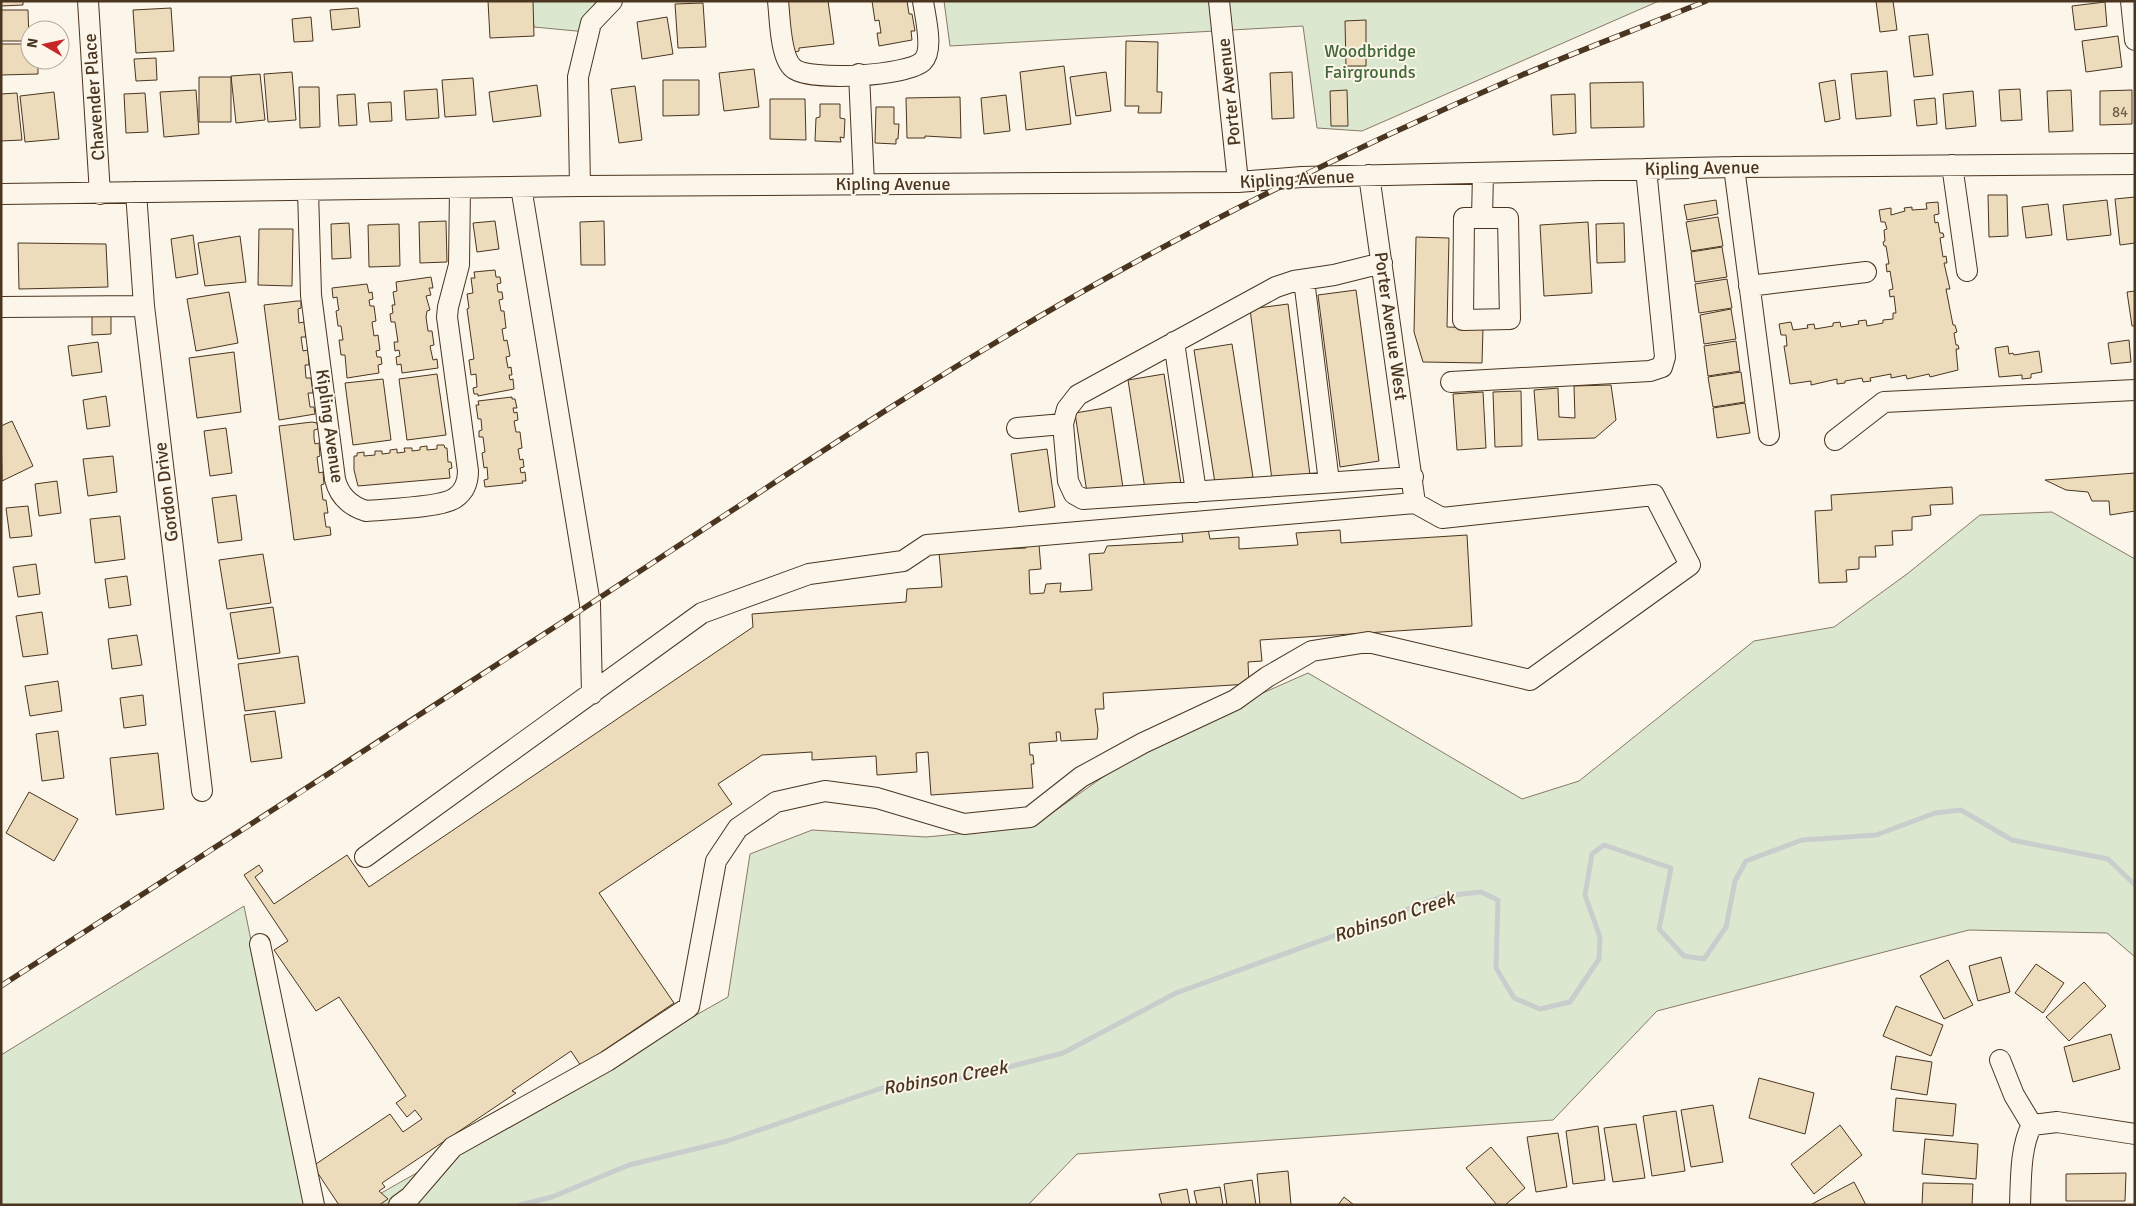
<svg xmlns="http://www.w3.org/2000/svg" width="2136" height="1206" font-family="Signika,sans-serif">
  <style>
    .green { fill: #dce7d0; stroke: #887966 }
    .lines { fill: none; stroke-linecap: round; stroke-linejoin: round }
    .stream { stroke: #c9cecd; stroke-width: 5 }
    .building { fill: #ecdcbc; stroke: #4a3520 }
    .minor-casing { stroke: #4a3520; stroke-width: 22 }
    .minor { stroke: #fbf6e9; stroke-width: 20 }
    .rail-casing { stroke: #4a3520; stroke-width: 5.5 }
    .rail { stroke: #fbf6e9; stroke-width: 4; stroke-dasharray: 11; stroke-linecap: butt }
    .labels { text-anchor: middle; dominant-baseline: central; stroke-width: 4; stroke-linejoin: round; paint-order: stroke }
    .number-label { font-size: 15px; fill: #725f47 }
    .park-label { font-size: 18px; fill: #436837; stroke: #fbf6e9 }
    .street-label { font-size: 18px; fill: #4a3520; stroke: #fbf6e9 }
    .water-label { font-size: 19px; font-style: italic; fill: #4a3520; stroke: #fbf6e9 }
  </style>
  <rect width="100%" height="100%" fill="#fbf6e9"/>
  <path class="green" d="M531 1H612L587 32 534 27Z
    M944 1H1659L1362 131 1317 128 1303 26 950 46Z
    M2052 512 2135 559V957L2107 933 1969 930 1657 1011 1553 1120 1077 1154 1028 1205H360L728 997 750 854 812 830 926 837 1032 827 1154 741 1308 673 1522 799 1579 781 1754 641 1834 627 1907 574 1980 515Z
    M244 906 305 1205H1V1055Z"/>
  <g class="lines">
    <path class="stream" d="M520 1205 552 1197 629 1165 727 1141 882 1088 970 1077 1063 1053 1176 993 1444 896 1481 892 1498 900 1496 968 1514 998 1540 1009 1570 1002 1599 959 1600 937 1585 895 1592 854 1604 845 1671 868 1659 929 1684 956 1704 959 1726 927 1735 881 1746 861 1802 840 1876 835 1935 813 1961 810 2012 840 2108 859 2135 885"/>
  </g>
  <path class="building" d="M1 1H23V5L1 6Z
    M488 1H533L534 36 490 38Z
    M784 1H828L834 44 799 48V51L791 53Z
    M872 1H907L909 14H912L915 31H911L912 40 879 46 877 33H881L879 20 875 21Z
    M1876 1H1893L1897 30 1880 32Z
    M2105 2 2107 26 2075 30 2072 6Z
    M703 3 706 47 678 48 675 4Z
    M171 8 174 51 136 53 133 10Z
    M358 8 360 27 332 30 330 10Z
    M1 10H28L29 41H1Z
    M311 17 313 41 294 42 292 19Z
    M667 17 673 54 642 59 637 22Z
    M1366 20V66H1346L1345 21Z
    M1928 34 1933 75 1914 77 1909 36Z
    M2118 36 2122 67 2086 72 2082 41Z
    M1126 41 1158 42 1157 92H1162L1161 113H1138L1139 106H1125Z
    M1 44H30V60H38V74L1 75Z
    M156 58 157 80 136 81 134 59Z
    M1064 66 1071 124 1026 130 1020 72Z
    M754 69 759 107 724 111 719 73Z
    M1887 71 1891 116 1856 119 1851 74Z
    M292 72 296 120 268 122 264 74Z
    M1106 72 1111 111 1076 116 1070 77Z
    M1292 72 1294 118 1272 119 1270 73Z
    M260 74 265 120 236 123 231 76Z
    M199 77H231V122H199Z
    M473 78 476 115 445 117 442 80Z
    M663 80H699V115L663 116Z
    M1835 80 1840 119 1825 122 1819 83Z
    M1643 82 1644 127 1591 128 1590 83Z
    M537 85 541 116 493 122 489 92Z
    M635 86 642 140 619 143 611 89Z
    M299 87H319L320 127 300 128Z
    M437 89 439 118 406 120 404 91Z
    M2020 89 2022 120 2001 121 1999 90Z
    M196 90 199 134 164 137 160 92Z
    M1347 90 1348 126H1331L1330 91Z
    M2071 90 2073 131 2049 132 2047 91Z
    M2132 90V124L2100 125V91Z
    M1973 91 1976 126 1946 129 1943 94Z
    M54 92 59 139 25 142 20 96Z
    M17 93 22 140 1 141V94Z
    M145 93 148 132 126 133 124 94Z
    M355 94 357 125 339 126 337 95Z
    M1575 94 1576 133 1553 135 1551 95Z
    M1006 95 1010 131 984 134 981 98Z
    M960 97 961 138 925 136V138H907L906 98Z
    M1935 98 1937 124 1917 126 1914 100Z
    M770 99H805L806 140 770 139Z
    M391 102 392 121 370 122 368 103Z
    M820 104H840V118L845 119 844 138 840 137 841 142 815 141 816 118 820 117Z
    M876 107H894V124H899L898 139H896V144L875 143Z
    M1988 195H2007L2008 236 1989 237Z
    M2135 197V243L2120 245 2115 199Z
    M1716 200 1718 214 1687 220 1684 205Z
    M2107 200 2111 235 2067 240 2063 205Z
    M1938 202 1939 214 1934 215 1935 223 1938 222 1940 233H1943L1944 237 1940 238 1943 257 1946 256 1947 263H1944L1950 289H1946L1953 325H1955L1957 332 1954 333 1956 345H1958L1959 349H1956L1958 370 1930 377 1929 374 1907 379 1906 375 1891 378V374L1870 378 1871 381 1863 382 1862 378 1845 381V383L1837 384V379L1811 385V381L1790 384 1784 346H1787L1786 335H1781L1779 324 1791 322 1793 330 1808 328 1807 325 1814 324 1815 329 1833 326V323L1840 322 1841 327 1859 324 1858 321 1866 320 1867 326 1883 323V320L1893 319V313H1896L1894 296 1890 297 1889 290 1893 289 1890 271 1887 272 1886 264H1889L1886 246H1884L1883 242 1885 241 1884 230 1887 229 1885 222H1881L1879 210 1891 208V215L1905 211 1904 208 1912 207V210L1927 209 1926 203Z
    M2048 204 2052 235 2026 238 2022 207Z
    M1718 217 1723 246 1691 251 1686 222Z
    M446 221 447 262 420 263 419 222Z
    M495 221 499 249 477 252 473 223Z
    M604 221 605 265H581L580 222Z
    M1588 222 1592 293 1544 296 1540 225Z
    M349 223 351 258 332 259 331 224Z
    M1624 223 1625 262 1597 263 1596 224Z
    M399 224 400 266 369 267 368 225Z
    M259 229H293L292 286 258 285Z
    M193 235 198 274 176 278 171 239Z
    M240 236 246 282 205 286 198 243Z
    M1416 237 1449 238 1447 327 1483 328 1482 363 1423 362 1414 332Z
    M18 243 106 244 108 287 19 289Z
    M1722 247 1727 277 1695 282 1691 252Z
    M495 270 496 277H500L501 283 497 284 498 292H502L503 299 499 300 501 311H504L506 328 502 329 504 341 507 340 510 356 506 357 508 368 511 367 512 375H509L510 380 513 379 514 389 478 396V394H474L473 388 477 387 476 374 471 375 469 360 474 359 467 309 469 308 467 294 473 293 471 278H475L474 272Z
    M431 277 433 288H429L431 295 426 296 430 310 427 311 426 317 428 331H432L434 345 430 346 433 360 437 359 438 368 402 373 401 364 397 365 396 357 400 356 399 350 395 351 394 342H398L395 322H391L390 314 393 313 392 305H395L393 292 397 291 396 282Z
    M1727 279 1732 308 1699 313 1695 284Z
    M367 284 369 293 372 292 373 299 369 300 370 306H374L376 321 372 322 374 336 378 335 380 350 376 351 377 357H381L382 364 378 365 379 373 347 378 345 355H341L339 340H343L341 326H338L336 311 339 310 338 305 337 297 333 298 332 288Z
    M1356 290 1379 461 1340 467 1318 295Z
    M2135 291V326H2132L2127 292Z
    M229 292 238 343 196 351 187 299Z
    M297 301H301V308L298 309 299 323 304 322 306 337H301L303 351 308 350 309 365H305L306 378H311L313 393H308L310 407H314L315 414 279 420 264 305Z
    M1288 304 1310 475 1272 480 1250 309Z
    M1731 309 1736 339 1704 344 1700 315Z
    M92 313H111V334L92 335Z
    M2129 340 2131 362 2111 364 2108 343Z
    M1736 341 1740 371 1708 376 1704 346Z
    M98 342 102 372 72 376 68 346Z
    M1232 344 1253 477 1215 483 1194 350Z
    M2008 346 2009 354 2013 353 2014 355 2039 351 2042 372 2031 374V378L2022 379V375L1999 377 1995 348Z
    M234 352 241 412 197 418 189 358Z
    M1741 372 1745 402 1713 407 1708 377Z
    M437 374 446 435 407 440 399 379Z
    M1164 374 1181 484 1145 489 1128 380Z
    M383 379 391 440 353 445 345 383Z
    M1611 385 1616 420 1595 438 1538 440 1534 390 1558 388 1559 417 1575 418 1574 386Z
    M1521 391 1522 446 1495 447 1493 392Z
    M1483 392 1486 448 1457 450 1453 394Z
    M106 396 110 426 87 429 83 400Z
    M512 397V399H515L517 408H513L514 413 517 412 518 420 514 421 516 432H520L522 448 518 449 520 460 523 459 524 467 520 468 521 473 525 472 526 481H522L523 483 485 487 484 480 488 479 487 467 484 468 482 453 485 452 483 437H479V431L482 430 481 419H478L476 405H479L478 401Z
    M1745 403 1750 433 1717 438 1713 408Z
    M1111 407 1123 488 1087 493 1075 413Z
    M12 421 33 466 2 481 1 426Z
    M312 422 317 423 318 429 314 430V438L315 444 319 443 320 456 317 457 319 473 323 472 324 484 321 485 323 500H326L328 513H324L326 527H330L331 535 294 540 279 426Z
    M226 428 232 473 210 476 204 431Z
    M437 445H444L445 448H447L448 462H451L452 468 449 469 450 478 358 486 354 470V456H357V453L364 452V456L375 455V451H382V454L390 453V450L397 449V453L405 452 404 448H412V451L420 450V447L427 446V450L437 449Z
    M1047 449 1055 507 1019 512 1011 454Z
    M113 456 117 492 88 496 83 459Z
    M2135 473V511L2110 515 2109 501H2092L2088 492 2066 490 2045 480Z
    M57 481 61 513 39 516 35 484Z
    M1952 487 1953 504 1930 505 1931 515 1912 517V530L1892 531 1893 545 1875 546 1876 557H1859V569L1846 570 1847 582 1819 583 1815 511 1832 510 1831 495Z
    M236 495 242 540 218 543 212 498Z
    M28 506 32 536 10 538 6 508Z
    M120 516 125 559 95 563 90 519Z
    M1207 524 1210 539 1239 537V549L1298 545 1296 533 1340 530 1341 543 1467 535 1472 626 1260 640 1262 661 1248 662 1249 684 1103 693 1104 709H1095L1098 729 1097 739 1061 741 1060 732H1056L1057 741 1029 743 1030 755H1033L1034 764H1031L1033 788 931 795 928 752 916 753 917 772 877 775 876 756 812 760V752L762 755 718 784 732 804 599 893 674 1003 581 1066 571 1051 512 1091 516 1093 382 1183 385 1187 379 1191 388 1199 379 1205H339L313 1166 390 1114 403 1132 422 1119 415 1110 407 1117 396 1103 406 1096 339 997 316 1011 274 950 288 941 244 875 259 865 263 871 255 877 274 904 347 855 369 887 753 627 752 614 906 602 907 589 942 587 939 552 1026 548V546L1039 545 1041 569 1029 570 1030 594 1044 593 1046 584 1061 583 1060 592 1092 590 1089 554 1104 553 1107 546 1183 542 1181 526Z
    M263 554 271 603 227 609 219 560Z
    M36 564 40 594 18 597 13 567Z
    M127 576 131 605 109 608 105 579Z
    M273 607 280 653 238 659 230 613Z
    M42 612 48 654 23 657 16 616Z
    M137 635 142 665 112 669 108 639Z
    M298 656 305 703 245 711 238 664Z
    M58 681 62 711 30 716 25 686Z
    M143 695 146 725 124 728 120 698Z
    M275 711 282 758 251 762 244 715Z
    M58 731 64 778 42 781 36 734Z
    M158 753 164 809 116 815 110 758Z
    M29 792 78 819 54 861 6 833Z
    M2001 957 2010 992 1978 1001 1969 966Z
    M1948 960 1973 1005 1944 1019 1920 976Z
    M2036 964 2064 983 2043 1013 2015 993Z
    M2084 982 2106 1006 2069 1041 2046 1017Z
    M1896 1006 1943 1025 1931 1056 1883 1036Z
    M2111 1034 2120 1069 2073 1082 2064 1047Z
    M1896 1056 1932 1062 1927 1095 1891 1089Z
    M1759 1078 1814 1093 1805 1134 1749 1118Z
    M1896 1098 1956 1104 1953 1136 1893 1131Z
    M1713 1105 1723 1162 1691 1167 1681 1110Z
    M1676 1111 1685 1171 1652 1176 1643 1116Z
    M1636 1124 1645 1178 1613 1182 1604 1128Z
    M1840 1125 1862 1155 1814 1194 1791 1164Z
    M1598 1126 1605 1180 1573 1184 1566 1131Z
    M1558 1133 1567 1187 1536 1192 1527 1137Z
    M1925 1139 1978 1144 1976 1179 1922 1174Z
    M1491 1147 1525 1188 1505 1205H1497L1466 1168Z
    M1288 1171 1291 1205H1260L1257 1174Z
    M2126 1173 2125 1201H2066V1174Z
    M1252 1180 1256 1205H1227L1224 1184Z
    M1854 1182 1866 1205H1813L1812 1204Z
    M1923 1183 1973 1184 1972 1205H1922Z
    M1220 1187 1223 1205H1197L1194 1191Z
    M1187 1189 1190 1205H1162L1159 1194Z
    M1344 1197 1354 1205H1338Z"/>
  <g class="lines">
    <defs>
      <path id="minor" d="M88 1 100 194
        M778 1C780 18 780 57 793 68 808 82 909 76 923 61 934 50 925 16 923 1
        M1219 1 1238 182
        M2131 1 2135 40
        M859 74 864 184
        M1952 165 1967 271
        M1734 167 1769 435
        M580 186 578 77 591 23 612 1
        M521 187 590 604 592 694
        M308 190 311 295 335 479C339 496 350 506 366 511 386 509 441 508 455 498 464 492 468 482 468 471L447 317 448 307 459 265 460 188
        M136 192 144 306 202 791
        M1 194 580 186 1238 182 1302 177 1734 167 2135 164
        M1482 218H1464L1463 320 1510 319 1508 218H1482L1483 173
        M1382 263 1334 275 1294 281 1276 287 1078 395 1067 409 1063 424 1068 481 1074 494 1083 499 1413 477
        M1304 280 1329 482
        M1749 286 1866 272
        M1 307 144 306
        M1174 342 1196 492
        M1451 382 1650 371 1662 367 1665 357 1646 169
        M1017 428 1063 424
        M1835 440 1884 402 2135 390
        M365 857 702 613 809 574 903 561 927 545 1415 503 1369 175
        M260 944 314 1205
        M2000 1060 2014 1095 2032 1125
        M2032 1125 2057 1122 2135 1134
        M399 1205 410 1197 453 1147 607 1061 689 1007 716 861 738 828 776 802 825 791 877 798 964 824 1030 817 1081 777 1143 743 1235 700 1267 677 1312 651 1368 642 1530 680 1690 565 1654 495 1442 518 1415 503
        M2020 1205C2021 1180 2020 1147 2032 1125"/>
    </defs>
    <use href="#minor" class="minor-casing"/>
    <use href="#minor" class="minor"/>
    <defs>
      <path id="rail" d="M1 986C195 860 390 735 584 608 758 494 930 376 1112 275 1245 201 1383 135 1522 75 1583 49 1645 26 1706 1"/>
    </defs>
    <use href="#rail" class="rail-casing"/>
    <use href="#rail" class="rail"/>
  </g>
  <g class="labels">
    <g class="number-label">
      <text x="2120" y="112">84</text>
    </g>
    <g class="park-label">
      <text x="1370" y="51">Woodbridge<tspan x="1370" dy="21">Fairgrounds</tspan></text>
    </g>
    <g class="street-label">
      <text transform="translate(1229 92) rotate(-96)">Porter Avenue</text>
      <text transform="translate(94 97) rotate(-94)">Chavender Place</text>
      <text transform="translate(1702 168) rotate(-1)">Kipling Avenue</text>
      <text transform="translate(1297 179) rotate(-3)">Kipling Avenue</text>
      <text x="893" y="184">Kipling Avenue</text>
      <text transform="translate(1391 326) rotate(82)">Porter Avenue West</text>
      <text transform="translate(330 426) rotate(82)">Kipling Avenue</text>
      <text transform="translate(166 492) rotate(-97)">Gordon Drive</text>
    </g>
    <g class="water-label">
      <text transform="translate(1394 917) rotate(-18)">Robinson Creek</text>
      <text transform="translate(945 1078) rotate(-10)">Robinson Creek</text>
    </g>
  </g>
  <rect width="2136" height="1206" fill="none" stroke="#4a3520" stroke-width="5"/>
  <g transform="translate(45 45) rotate(279)"><circle r="24" fill="#fbf6e9" stroke="#b4a999"/>
  <path d="M0-4L9 19L0 12L-9 19Z" fill="#c62828"/>
  <text y="-8" font-size="14" font-weight="bold" text-anchor="middle" fill="#4a3520">N</text>
  </g>
</svg>
